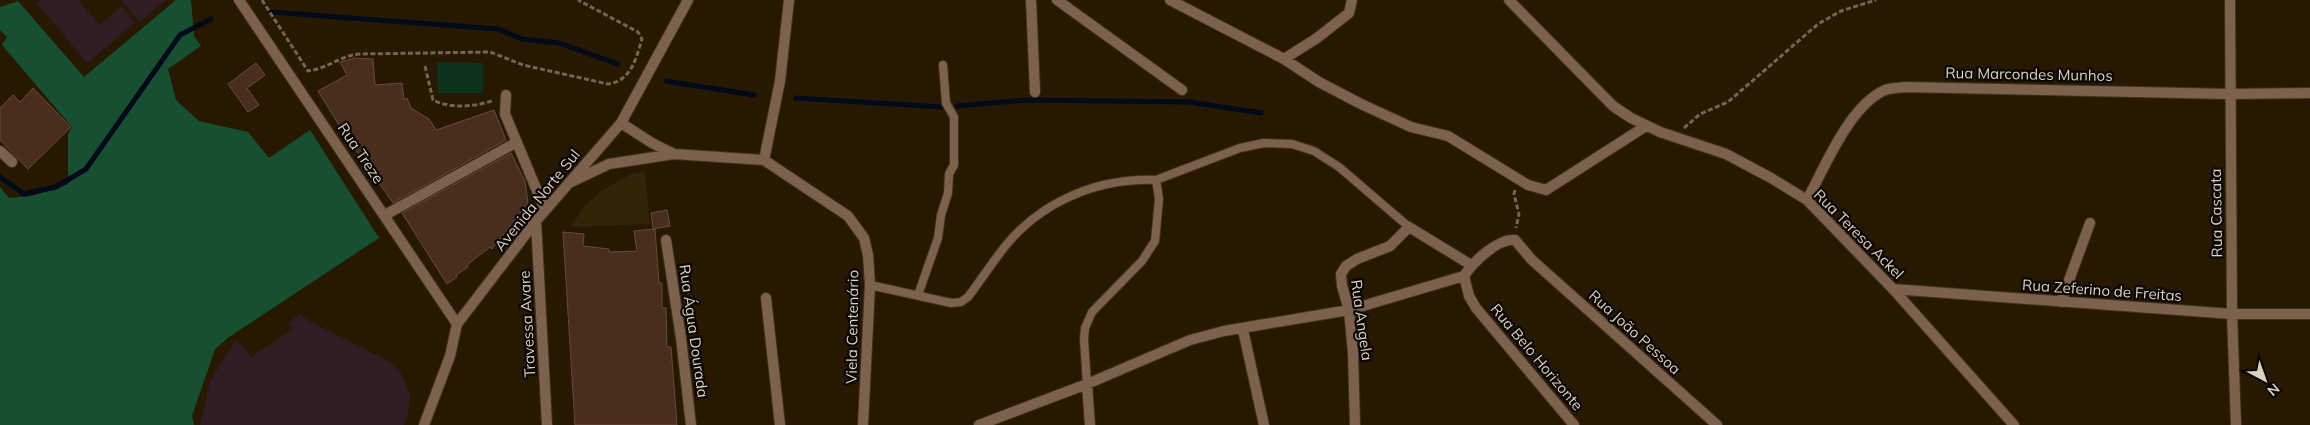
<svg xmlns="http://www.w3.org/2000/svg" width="2310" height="425" font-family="Mulish,sans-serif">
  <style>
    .built { fill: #312409 }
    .education { fill: #2f1d23 }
    .green { fill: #0c331d }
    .forest { fill: #165030 }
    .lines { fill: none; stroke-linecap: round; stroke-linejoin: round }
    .stream { stroke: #000a18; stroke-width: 5 }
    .building { fill: #492d1f; stroke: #684a3b }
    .service-casing { stroke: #40331b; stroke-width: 10 }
    .minor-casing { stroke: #40331b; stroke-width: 12 }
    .path { stroke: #726650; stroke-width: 3; stroke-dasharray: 5 2.5; stroke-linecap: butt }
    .service { stroke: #7c624e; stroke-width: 8 }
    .minor { stroke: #7c624e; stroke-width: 10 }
    .labels { text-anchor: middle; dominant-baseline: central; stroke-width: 4.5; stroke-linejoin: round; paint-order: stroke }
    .street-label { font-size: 15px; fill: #dad1c1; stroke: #0b0600 }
  </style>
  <rect width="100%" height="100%" fill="#271900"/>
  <path class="built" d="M645 171 650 224 570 227 585 206 601 191 631 174Z"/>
  <path class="education" d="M41 0H82L80 2 99 25 121 7 135 23 87 63 37 3Z
    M121 0H166L140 22Z
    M300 314 306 319 391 362 400 371 410 396 408 416 404 425H200L210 381 236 339 251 357 293 329 289 323Z"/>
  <path class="green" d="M437 62 483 63V93H438Z"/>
  <path class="forest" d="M176 0H191L194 36 201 46 168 69 176 100 199 121 248 132 269 158 310 130 379 238 229 337 215 349 192 416 194 425H0V187L9 198 32 196 68 184V134L72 127 2 45 7 37 0 30V7L18 1 84 77Z"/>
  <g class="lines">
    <path class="stream" d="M271 12 498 29 522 39 559 43 618 64
      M666 81 754 95
      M796 98 943 107
      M957 106 1027 100 1190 102 1261 113
      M0 177 24 194 56 187 86 169 180 35 211 19"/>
  </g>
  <path class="building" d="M355 58 373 59 375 85 402 83 404 100 407 98 411 108 429 119 436 130 494 110 506 140 393 203 342 130 318 91 347 75 340 62Z
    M256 63 265 75 247 88 259 105 248 112 228 84Z
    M33 88 71 127 28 169 0 140V108L13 95 20 102Z
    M511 153 525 181 528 203 492 249 490 247 467 265 468 267 456 275 457 277 447 284 402 213Z
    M667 210 670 226 653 229 651 213Z
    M655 229 659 283H662V308H666L667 347H671L677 425H575L563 232 584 234 583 246 609 249V252L637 251 634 231Z"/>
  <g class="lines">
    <defs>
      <path id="service" d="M870 285 951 303 961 302 968 297C981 280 993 261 1007 244 1044 200 1099 178 1156 180
        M918 295 938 238 941 215 948 193 949 174 954 165V117L946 103 943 65
        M1087 384 1084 339 1085 328 1092 312 1142 261 1155 241 1159 199 1156 180 1240 148 1264 143 1292 144 1314 151 1339 167 1409 227"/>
      <path id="minor" d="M239 0 457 324
        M1031 0 1035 92
        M1057 0 1182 90
        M1170 0 1284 59 1319 82 1361 104 1411 127 1448 136 1528 185 1546 190 1646 126
        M1509 0 1613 106 1631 118 1660 132 1726 154 1771 178 1807 200 1893 289 2014 425
        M2230 0 2232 314 2236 425
        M1284 59 1317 38 1349 13 1352 0
        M506 95 505 114 545 210
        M621 123 652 143 674 154
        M0 151 12 162
        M764 160 780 81 789 0
        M569 183 609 164 674 154 764 160 848 216 864 238 868 255 870 285 863 425
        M1807 200C1825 167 1849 106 1885 90 1891 88 1899 88 1905 87L2229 94 2310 93
        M385 215 517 142
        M536 221 547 425
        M666 240 681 338 691 425
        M1893 289 2232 314H2310
        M766 298 780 425
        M2061 302 2090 223
        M1243 330 1264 425
        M1087 384 1090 425
        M424 425 450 356 457 324 536 221 621 123 688 0
        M979 425 1087 384 1190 340 1224 331 1349 310 1464 276
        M1355 425 1353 353 1349 310 1342 286 1341 274 1346 266 1357 259 1390 246 1409 227 1471 265
        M1574 425 1476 308 1469 296 1464 276C1473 262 1498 238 1515 240L1532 260 1717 425"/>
    </defs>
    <use href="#service" class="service-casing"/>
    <use href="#minor" class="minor-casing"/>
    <path class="path" d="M262 0 308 71C326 69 340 56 359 54L490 52 523 65 608 84C631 81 636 59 642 39L638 32 578 0
      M425 66 433 100C450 109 476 107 494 100
      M1684 128 1700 114 1728 102 1818 24 1841 11 1876 0
      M1515 190 1514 194 1519 214 1516 228"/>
    <use href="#service" class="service"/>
    <use href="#minor" class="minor"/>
  </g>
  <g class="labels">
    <g class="street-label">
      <text transform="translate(2029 74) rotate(1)">Rua Marcondes Munhos</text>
      <text transform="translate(361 153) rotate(56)">Rua Treze</text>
      <text transform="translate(537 200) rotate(-51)">Avenida Norte Sul</text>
      <text transform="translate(2216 213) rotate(-91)">Rua Cascata</text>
      <text transform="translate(1859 234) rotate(45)">Rua Teresa Ackel</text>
      <text transform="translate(2102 290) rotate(4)">Rua Zeferino de Freitas</text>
      <text transform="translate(1362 320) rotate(82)">Rua Angela</text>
      <text transform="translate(527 324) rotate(-93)">Travessa Avare</text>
      <text transform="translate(852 327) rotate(-89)">Viela Centenário</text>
      <text transform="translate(694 331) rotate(82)">Rua Água Dourada</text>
      <text transform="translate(1635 332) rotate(42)">Rua João Pessoa</text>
      <text transform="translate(1537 357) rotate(50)">Rua Belo Horizonte</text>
    </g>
  </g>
  <g transform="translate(2265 380) rotate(139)" stroke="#0b0600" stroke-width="4" paint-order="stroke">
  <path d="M0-4L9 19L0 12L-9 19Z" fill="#dad1c1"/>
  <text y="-8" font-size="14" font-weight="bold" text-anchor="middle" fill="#dad1c1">N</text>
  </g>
</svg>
